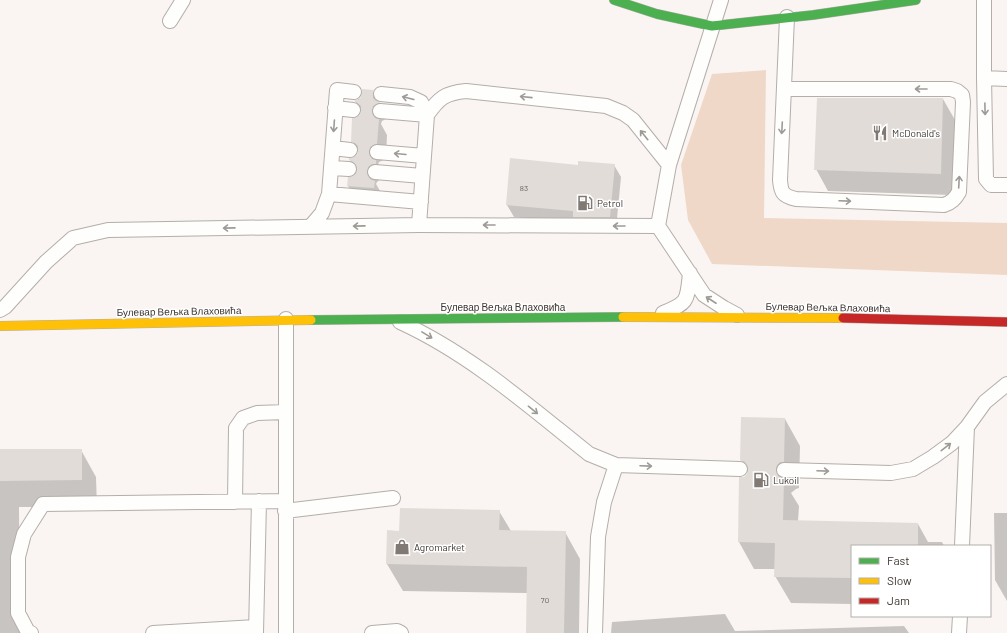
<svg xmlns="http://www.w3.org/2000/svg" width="1007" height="633" font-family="Barlow,sans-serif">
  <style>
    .green { fill: #f0d8c8 }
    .shadow { fill: #0003 }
    .building { fill: #e2dcd8 }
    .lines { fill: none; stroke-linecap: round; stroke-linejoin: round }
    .lane-casing { stroke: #b4aeaa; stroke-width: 16 }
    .fast-casing { stroke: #b4aeaa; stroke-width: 10 }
    .slow-casing { stroke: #b4aeaa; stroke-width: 10 }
    .jam-casing { stroke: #b4aeaa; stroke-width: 10 }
    .lane { stroke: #fefefd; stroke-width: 14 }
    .fast { stroke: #4caf50; stroke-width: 9 }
    .slow { stroke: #ffc107; stroke-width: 9 }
    .jam { stroke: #c62828; stroke-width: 9 }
    .oneway { stroke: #9e9a96 }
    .labels { text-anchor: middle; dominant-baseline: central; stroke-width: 3; stroke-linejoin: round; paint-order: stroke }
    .number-label { font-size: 8px; fill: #67605a }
    .poi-label { font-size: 10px; fill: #3e3630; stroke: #fff; text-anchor: start }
    .street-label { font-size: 10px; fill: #3e3630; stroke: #fff }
  </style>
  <rect width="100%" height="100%" fill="#faf5f2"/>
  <path class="green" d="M766 70 764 218 1007 223V275L712 264 688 220 681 165 712 74Z"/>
  <path class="shadow" d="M373 91 388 118 382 121 381 124 387 135 386 159 379 162 378 165 384 176 377 182 376 184 383 196 357 201 348 186 349 178 354 177 357 172 350 160 357 156 359 153 352 141 362 112 355 101Z
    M943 99 955 120 952 195 828 191 816 169Z
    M511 159 579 166 614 165 621 177 616 229 577 223 514 217 507 205Z
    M785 419 800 446 799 488 796 489 791 493 799 506 798 521 918 524 928 542H942L944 546H852V604L791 603 775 576V569H754L739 542 740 478H744L748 473 741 460Z
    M0 450H81L96 477 97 507H19L20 633H0Z
    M499 511 511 531 565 532 580 559 579 633H527V593L403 591 387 564 388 532H400Z
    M994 513H1007V601L995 580Z
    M725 614 735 631 904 626 909 633H611L612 622Z"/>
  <path class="building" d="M362 89 374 90 373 94V98L376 101 381 102 373 106 372 111 375 118 379 119 377 144 370 147 369 152 372 159 376 160V164H372L368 167 367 172 370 179 375 181 374 188 347 186 348 177 353 176 357 170 356 165 353 162 349 160V158L357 155 358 151V146L355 143 351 142 352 118 360 115 361 111V106L354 100H358L361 97Z
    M817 98H943L941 174 814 170Z
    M510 158 578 165V161L615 164 610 217H573V211L506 205Z
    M741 417 785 418 784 462H780L777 465 776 470 779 477 784 479 783 520 918 523V546H852V578L774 577 775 543 738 542 739 477H744L747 474 748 469 745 462 740 460Z
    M0 449H82V480L0 481Z
    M400 508 500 510 499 530 566 531 564 633H526L527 567 386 564 387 530 399 531Z"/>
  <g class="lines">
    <defs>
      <path id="lane" d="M721 0 669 165 658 226 704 295 724 308 737 315
        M984 0V78
        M170 21 183 0
        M1007 79 984 78 986 179 991 185H1007
        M784 89H951L957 91 962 95 963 102 959 192C955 199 952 202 944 205L796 199C783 196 781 193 780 180L787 17
        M381 94 410 97 421 102 427 115 419 225
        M335 108 353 110
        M380 111 427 115
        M427 115C439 98 445 93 466 91L606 106 623 113 633 120 669 165
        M333 148 350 150
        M377 152 424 156
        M332 168 349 169
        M375 172 422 176
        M329 194 421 202
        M311 226 322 213 329 194 337 90 354 92
        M0 310 5 307 46 262 73 238 108 230 419 225 658 226
        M663 313C689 303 687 300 690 273
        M286 319V633
        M400 322C470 354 529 406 589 454L616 465 740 469
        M784 470 891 473 913 469 933 457 952 443 967 427 985 402 1007 384
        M235 502 236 428 243 418 257 413 286 412
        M285 511 393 498
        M962 546 967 427
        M31 633 28 632 18 613V557L24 534 43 504 286 501
        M153 633 256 627
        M256 633 259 501
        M372 633 397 631 401 633
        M595 633 598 537 604 502 616 465
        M959 633 960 616"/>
      <path id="fast" d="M614 0 657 14 712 26 813 15 916 0
        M311 320 623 317"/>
      <path id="slow" d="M623 317 843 318
        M0 326 311 320"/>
      <path id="jam" d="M843 318 1007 322"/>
    </defs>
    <use href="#lane" class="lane-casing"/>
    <use href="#fast" class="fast-casing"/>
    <use href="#slow" class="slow-casing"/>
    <use href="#jam" class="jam-casing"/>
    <use href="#lane" class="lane"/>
    <use href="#fast" class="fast"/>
    <use href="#slow" class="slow"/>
    <use href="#jam" class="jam"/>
  </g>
  <defs><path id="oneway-shaft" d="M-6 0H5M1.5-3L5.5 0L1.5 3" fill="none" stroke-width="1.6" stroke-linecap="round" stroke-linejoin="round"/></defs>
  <g class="oneway">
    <use href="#oneway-shaft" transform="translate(921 89) rotate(180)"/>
    <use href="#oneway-shaft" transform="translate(526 97) rotate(-174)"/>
    <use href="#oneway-shaft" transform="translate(408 98) rotate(-166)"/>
    <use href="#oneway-shaft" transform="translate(985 109) rotate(89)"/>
    <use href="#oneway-shaft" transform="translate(334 126) rotate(94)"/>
    <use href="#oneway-shaft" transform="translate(782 128) rotate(93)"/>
    <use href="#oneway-shaft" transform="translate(644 135) rotate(-129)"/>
    <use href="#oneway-shaft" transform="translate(400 154) rotate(-175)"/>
    <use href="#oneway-shaft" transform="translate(959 182) rotate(-87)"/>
    <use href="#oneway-shaft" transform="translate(845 201) rotate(2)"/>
    <use href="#oneway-shaft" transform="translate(489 225) rotate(-180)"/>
    <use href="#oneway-shaft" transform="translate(359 226) rotate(179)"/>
    <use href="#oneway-shaft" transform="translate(619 226) rotate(-180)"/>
    <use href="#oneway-shaft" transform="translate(229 228) rotate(179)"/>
    <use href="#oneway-shaft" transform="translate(711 300) rotate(-147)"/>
    <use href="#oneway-shaft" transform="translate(427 335) rotate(31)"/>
    <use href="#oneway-shaft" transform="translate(533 410) rotate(39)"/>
    <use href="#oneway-shaft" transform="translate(946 447) rotate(-38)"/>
    <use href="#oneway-shaft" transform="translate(646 466) rotate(2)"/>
    <use href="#oneway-shaft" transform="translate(823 471) rotate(2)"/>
  </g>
  <defs>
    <symbol id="restaurant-bare" viewBox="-9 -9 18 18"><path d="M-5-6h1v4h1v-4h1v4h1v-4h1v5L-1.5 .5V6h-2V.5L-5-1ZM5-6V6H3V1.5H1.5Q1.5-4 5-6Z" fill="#807974" stroke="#fff" stroke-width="2.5" paint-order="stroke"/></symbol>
    <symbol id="fuel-bare" viewBox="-9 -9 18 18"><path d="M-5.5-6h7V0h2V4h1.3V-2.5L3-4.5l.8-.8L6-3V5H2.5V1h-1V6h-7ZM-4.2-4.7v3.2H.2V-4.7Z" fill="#807974" stroke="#fff" stroke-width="2.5" paint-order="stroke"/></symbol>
    <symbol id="shop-bare" viewBox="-9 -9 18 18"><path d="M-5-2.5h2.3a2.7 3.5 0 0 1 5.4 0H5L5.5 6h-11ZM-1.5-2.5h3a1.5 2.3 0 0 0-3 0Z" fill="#807974" stroke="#fff" stroke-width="2.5" paint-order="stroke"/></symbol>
  </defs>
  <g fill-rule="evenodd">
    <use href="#restaurant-bare" x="869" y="122" width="22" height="22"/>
    <use href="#fuel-bare" x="574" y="192" width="22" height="22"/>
    <use href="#fuel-bare" x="750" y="469" width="22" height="22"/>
    <use href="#shop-bare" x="391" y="536" width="22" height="22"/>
  </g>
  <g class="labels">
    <g class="number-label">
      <text x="524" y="188">83</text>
      <text x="545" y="600">70</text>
    </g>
    <g class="poi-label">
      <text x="892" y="133">McDonald's</text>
      <text x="597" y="203">Petrol</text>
      <text x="773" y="480">Lukoil</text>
      <text x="414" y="547">Agromarket</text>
    </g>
    <g class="street-label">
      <text x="503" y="307">Булевар Вељка Влаховића</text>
      <text transform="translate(828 307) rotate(1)">Булевар Вељка Влаховића</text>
      <text transform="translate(179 311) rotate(-1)">Булевар Вељка Влаховића</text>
    </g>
  </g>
  <rect x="851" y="545" width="140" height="72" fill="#ffffff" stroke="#b2afac"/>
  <rect x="859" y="558" width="20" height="6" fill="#4caf50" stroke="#b2afac"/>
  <text x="887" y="565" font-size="12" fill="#3e3630">Fast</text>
  <rect x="859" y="578" width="20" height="6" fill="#ffc107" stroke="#b2afac"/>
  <text x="887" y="585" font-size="12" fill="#3e3630">Slow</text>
  <rect x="859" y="598" width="20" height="6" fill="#c62828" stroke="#b2afac"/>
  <text x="887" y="605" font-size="12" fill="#3e3630">Jam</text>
</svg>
